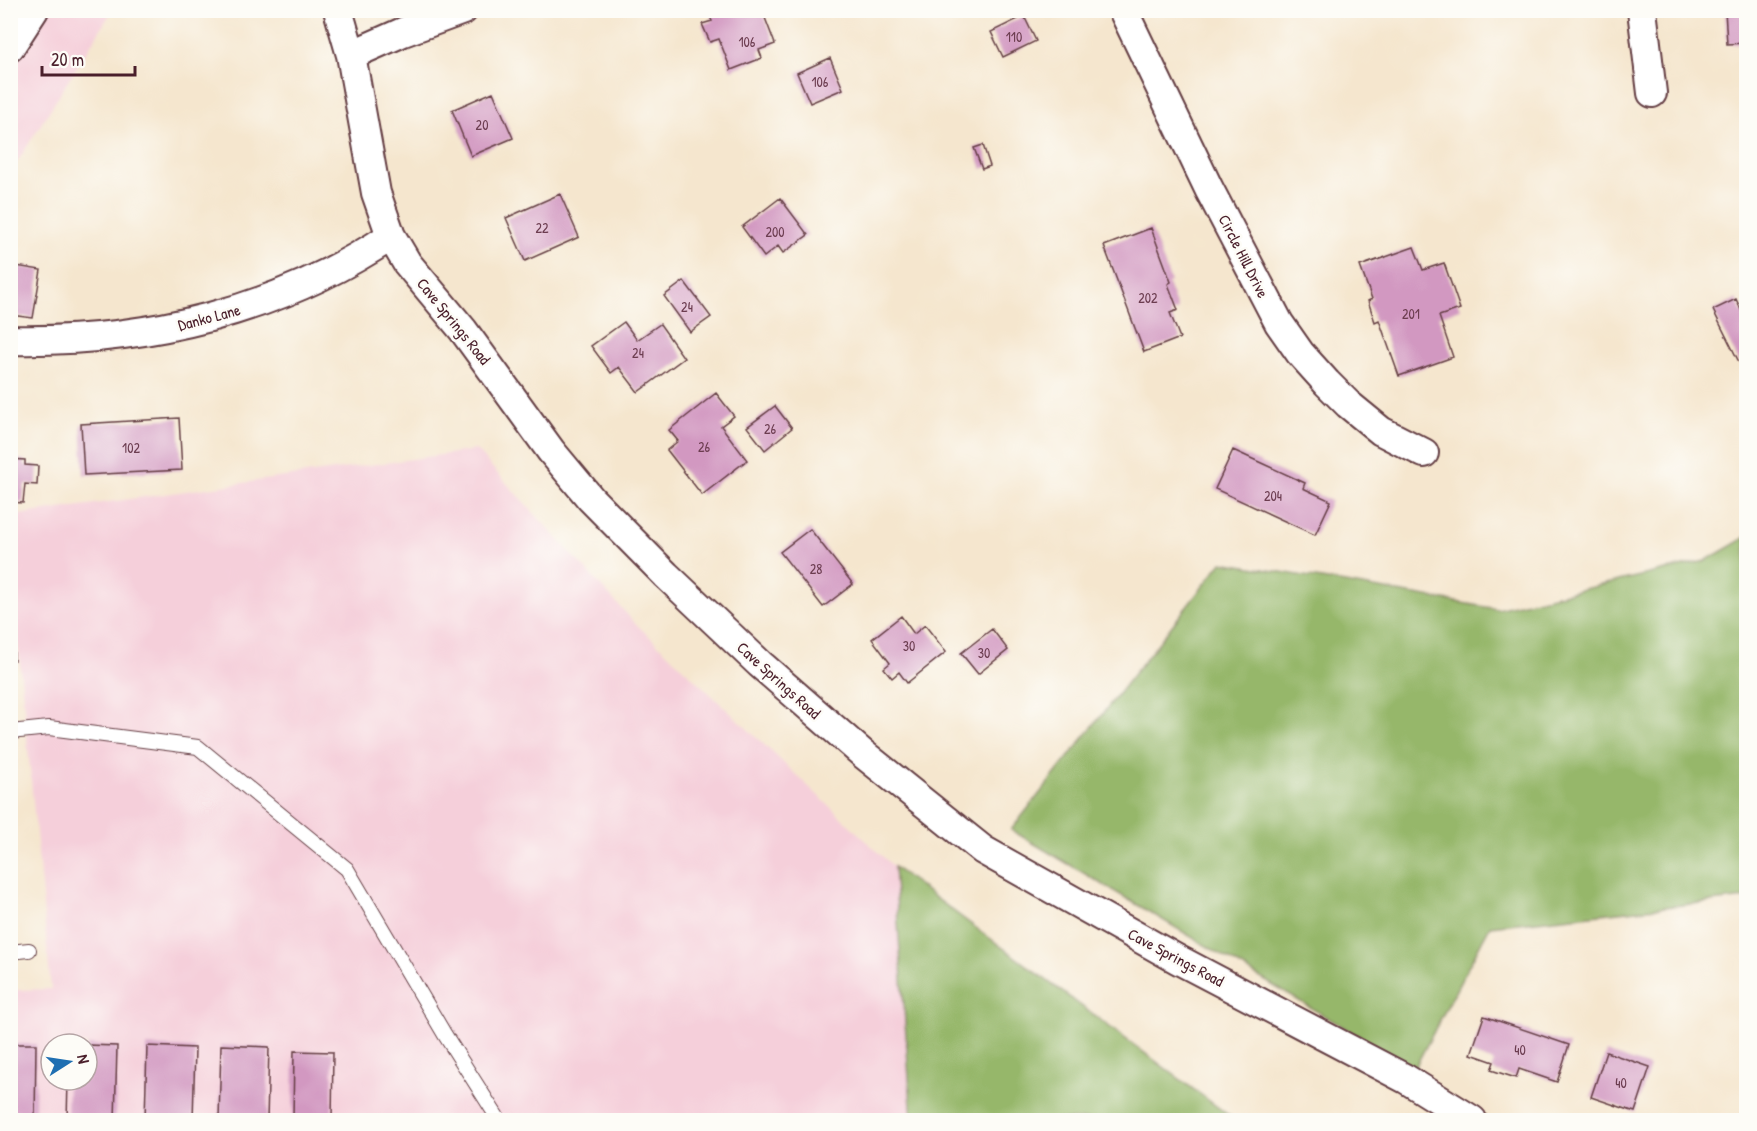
<svg xmlns="http://www.w3.org/2000/svg" width="1757" height="1131" font-family="'Patrick Hand',sans-serif">
  <style>
    .built { fill: #f5cfda; fill-rule: evenodd }
    .forest { fill: #96b76b; stroke: #706b4b; stroke-width: 1.5 }
    .building { fill: #d298c1 }
    .lines { fill: none; stroke-linecap: round; stroke-linejoin: round }
    .service-casing { stroke: #643d43; stroke-width: 16 }
    .minor-casing { stroke: #643d43; stroke-width: 32 }
    .service { stroke: #fff; stroke-width: 14 }
    .minor { stroke: #fff; stroke-width: 28 }
    .labels { text-anchor: middle; dominant-baseline: central; stroke-width: 5; stroke-linejoin: round; paint-order: stroke }
    .number-label { font-size: 14px; fill: #6c3d50 }
    .street-label { font-size: 16px; fill: #4a1f2b; stroke: #fdfcf7 }
  </style>
  <rect width="100%" height="100%" fill="#fdfcf7"/>
  <filter id="ink" filterUnits="userSpaceOnUse"><feTurbulence type="fractalNoise" baseFrequency=".0167" numOctaves="2"/><feDisplacementMap in="SourceGraphic" scale="12" xChannelSelector="R" yChannelSelector="G"/><feConvolveMatrix kernelMatrix="1 2 1 2 8 2 1 2 1" color-interpolation-filters="sRGB"/></filter>
  <filter id="wash" filterUnits="userSpaceOnUse"><feTurbulence type="fractalNoise" baseFrequency=".008" numOctaves="4" result="noise"/><feDisplacementMap in="SourceGraphic" scale="24" xChannelSelector="R" yChannelSelector="G"/><feGaussianBlur stdDeviation="1.35" result="paint"/><feColorMatrix in="noise" values="0 0 0 0 0 0 0 0 0 0 0 0 0 0 0 0 0 1.4 0 .05"/><feComposite in="paint" operator="in"/></filter>
  <g filter="url(#wash)">
    <rect width="100%" height="100%" fill="#f5e6ce"/>
    <path class="built" d="M11 11H112L11 172Z
      M476 450 635 623 894 867 912 1120H11V990L51 989 11 571 10 516ZM51 1044H87V1080H51Z"/>
    <path class="forest" d="M1746 537V898L1490 926 1414 1069 1011 830 1222 562 1497 609 1705 561Z
      M894 867 1235 1120H912Z"/>
    <g id="blocks">
      <path class="building" d="M724 10H762L775 44 759 50 762 58 731 70 719 39 710 42 702 24 712 21 710 17Z
        M1725 10H1746V43L1727 44Z
        M1024 16 1036 41 1003 57 991 32Z
        M830 58 843 89 810 103 797 73Z
        M493 92 513 138 471 156 452 110Z
        M983 145 990 166 982 169 974 148Z
        M560 194 579 237 525 261 506 218Z
        M780 198 808 235 783 253 778 246 764 257 742 227Z
        M1151 228 1171 282 1168 284 1178 310 1170 313 1180 338 1144 352 1104 246Z
        M1414 247 1423 270 1444 263 1460 309 1439 316 1453 357 1399 376 1379 320 1375 322 1368 301 1372 299 1360 266Z
        M10 265 41 270 33 318 10 315Z
        M684 281 711 317 690 332 664 296Z
        M1736 299 1742 312 1746 311V359L1739 362 1713 310Z
        M624 322 637 340 660 324 684 358 638 392 619 367 611 373 591 346Z
        M716 393 734 416 721 426 747 460 702 495 667 450 678 441 669 430Z
        M775 406 792 428 765 450 747 427Z
        M179 418 182 470 84 475 81 424Z
        M1233 450 1305 483 1303 488 1331 501 1315 535 1215 489Z
        M10 459 25 460V465L38 466 37 485 25 484 23 503 10 502Z
        M810 529 853 584 823 607 780 552Z
        M10 607H13L14 660H10Z
        M901 616 914 634 925 625 946 652 907 683 899 672 892 678 884 668 890 663 872 639Z
        M992 629 1008 650 978 674 961 653Z
        M1484 1016 1569 1045 1557 1082 1519 1069 1516 1078 1491 1070 1494 1062 1471 1054Z
        M10 1044H36L35 1120H10Z
        M87 1045 117 1046 115 1120H67L68 1080H87Z
        M221 1045 269 1047 267 1120H219Z
        M147 1046 195 1048 193 1120H145Z
        M294 1051 333 1052 332 1120H293Z
        M1606 1052 1650 1067 1635 1112 1591 1097Z"/>
    </g>
  </g>
  <g filter="url(#ink)">
    <use href="#blocks" fill-opacity="0" stroke="#643d43" stroke-width="1.5"/>
    <g class="lines">
      <defs>
        <path id="service" d="M10 732 49 728 198 747 347 869 445 1035 499 1120
          M10 952 29 950"/>
        <path id="minor" d="M338 10 351 55 376 193 391 236 407 263 463 330 551 451 591 499 666 575 760 664 862 753 983 850 1177 959 1406 1079 1472 1120
          M1123 10 1209 189 1279 323 1300 353 1327 383 1348 404 1381 431 1424 453
          M1642 10 1652 93
          M10 47 34 10
          M351 55 403 32 463 10
          M10 340C145 343 279 311 391 236"/>
      </defs>
      <use href="#service" class="service-casing"/>
      <use href="#minor" class="minor-casing"/>
      <use href="#service" class="service"/>
      <use href="#minor" class="minor"/>
    </g>
  </g>
  <g class="labels">
    <g class="number-label">
      <text x="1014" y="36">110</text>
      <text x="747" y="41">106</text>
      <text x="820" y="81">106</text>
      <text x="482" y="124">20</text>
      <text x="542" y="227">22</text>
      <text x="775" y="231">200</text>
      <text x="1148" y="297">202</text>
      <text x="687" y="306">24</text>
      <text x="1411" y="313">201</text>
      <text x="638" y="352">24</text>
      <text x="770" y="428">26</text>
      <text x="704" y="446">26</text>
      <text x="131" y="447">102</text>
      <text x="1273" y="495">204</text>
      <text x="816" y="568">28</text>
      <text x="909" y="645">30</text>
      <text x="984" y="652">30</text>
      <text x="1520" y="1049">40</text>
      <text x="1621" y="1082">40</text>
    </g>
    <g class="street-label">
      <text transform="translate(1244 256) rotate(63)">Circle Hill Drive</text>
      <text transform="translate(209 317) rotate(-15)">Danko Lane</text>
      <text transform="translate(454 321) rotate(51)">Cave Springs Road</text>
      <text transform="translate(779 680) rotate(42)">Cave Springs Road</text>
      <text transform="translate(1176 957) rotate(28)">Cave Springs Road</text>
    </g>
  </g>
  <rect width="1757" height="1131" fill="none" stroke="#fdfcf7" stroke-width="36"/>
  <g transform="translate(69 1062) rotate(78)"><circle r="28" fill="#fdfcf7" stroke="#b5a4a5" stroke-width="1.5"/>
  <path d="M0-4.5L10 22L0 15L-10 22Z" fill="#1f6fb2"/>
  <text y="-9" font-size="16" font-weight="bold" text-anchor="middle" fill="#4a1f2b">N</text>
  </g>
  <path d="M42 66v9h93v-9" fill="none" stroke="#4a1f2b" stroke-width="3"/>
  <text x="51" y="66" font-size="18" fill="#4a1f2b" stroke="#fdfcf7" stroke-width="4.5" paint-order="stroke">20 m</text>
</svg>
